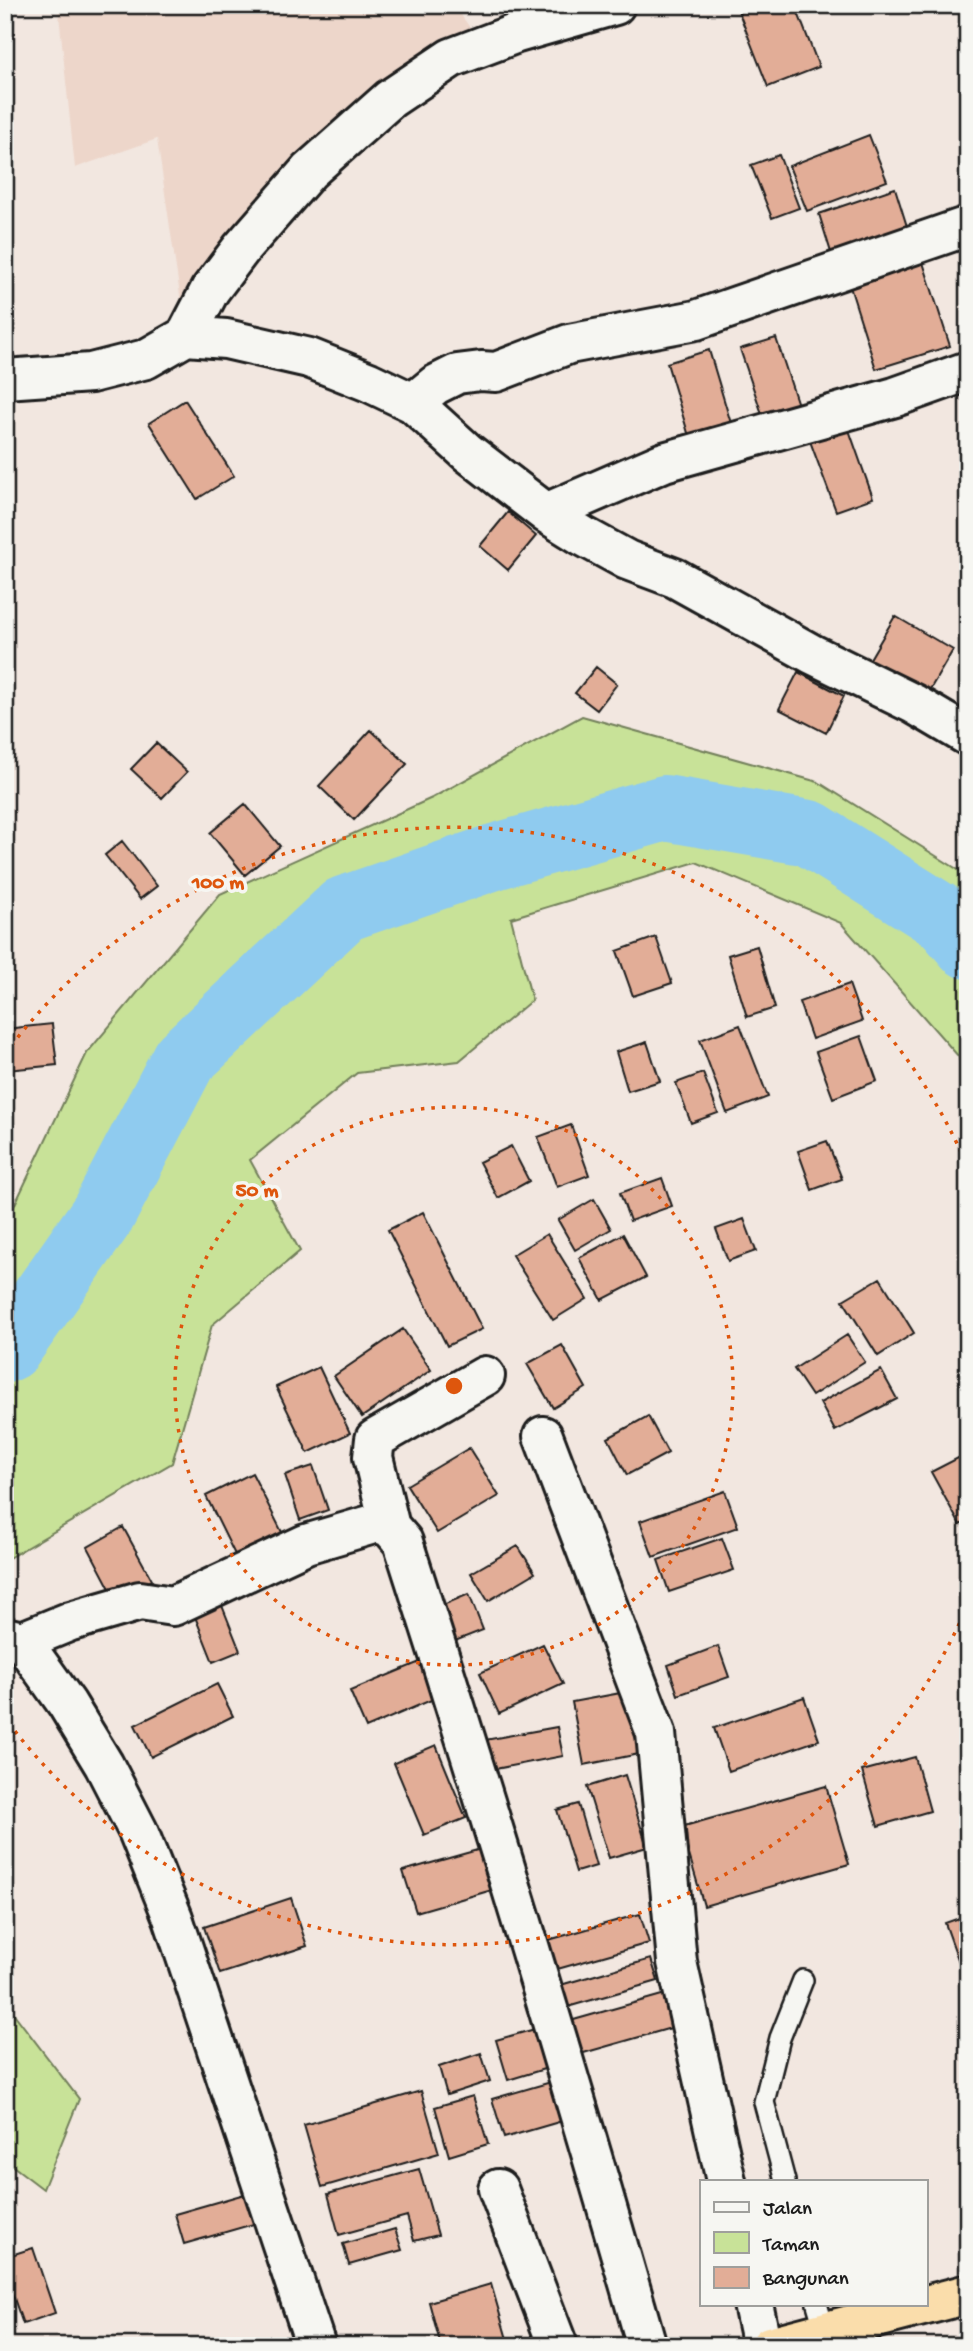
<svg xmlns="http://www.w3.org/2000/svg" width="973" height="2351" font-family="'Gochi Hand',sans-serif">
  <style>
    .built { fill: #edd6ca }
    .green { fill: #c8e298; stroke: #727f5a; stroke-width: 2 }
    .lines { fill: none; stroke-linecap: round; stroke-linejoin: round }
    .river { stroke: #8fcbef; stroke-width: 66 }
    .building { fill: #e2ad97; stroke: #1c1c1c; stroke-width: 2 }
    .service-casing { stroke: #1c1c1c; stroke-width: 24 }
    .minor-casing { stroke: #1c1c1c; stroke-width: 44 }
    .trunk-casing { stroke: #1c1c1c; stroke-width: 44 }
    .service { stroke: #f6f6f2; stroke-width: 19 }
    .minor { stroke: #f6f6f2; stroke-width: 38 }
    .trunk { stroke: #faddab; stroke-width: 38 }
    .ring { fill: none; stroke: #de560d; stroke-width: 3.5; stroke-dasharray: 3.5 7 }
    .centre { fill: #de560d; stroke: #f6f6f2; stroke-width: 3.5 }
    .ring-label { font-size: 21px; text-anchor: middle; font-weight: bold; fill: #de560d; stroke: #f6f6f2; stroke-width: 7; stroke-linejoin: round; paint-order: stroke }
  </style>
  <rect width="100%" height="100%" fill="#f2e7e0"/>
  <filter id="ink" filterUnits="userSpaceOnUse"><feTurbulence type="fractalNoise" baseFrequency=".0143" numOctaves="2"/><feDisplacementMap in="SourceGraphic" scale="14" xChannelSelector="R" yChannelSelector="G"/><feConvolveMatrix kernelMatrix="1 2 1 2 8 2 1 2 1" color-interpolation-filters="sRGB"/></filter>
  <g filter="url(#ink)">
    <path class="built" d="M58 5H454L483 46 400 93 186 336 157 139 75 168Z"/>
    <path class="green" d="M582 716 818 782 968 876V1102L959 1057 841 923 696 862 511 918 532 1000 459 1061 357 1073 250 1160 300 1251 212 1325 172 1463 5 1560V1225L87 1053 220 894 432 798Z
      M5 2002 79 2099 43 2189 5 2160Z"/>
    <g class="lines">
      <path class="river" d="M5 1350 9 1348 103 1214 184 1059 344 909 494 857 665 808 809 833 945 919 968 946"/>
    </g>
    <path class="building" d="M736 5H795L819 67 768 87Z
      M869 135 887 181 807 211 789 166Z
      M779 155 799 208 772 218 751 165Z
      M895 188 910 236 834 262 819 214Z
      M919 250 950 346 876 369 846 274Z
      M776 338 799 408 764 420 740 349Z
      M709 350 733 430 691 443 667 363Z
      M185 400 234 476 197 499 149 423Z
      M848 427 873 498 836 511 810 441Z
      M508 512 536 536 508 570 480 546Z
      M895 616 953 650 925 698 867 664Z
      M596 667 617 684 597 710 575 693Z
      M798 672 844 696 826 733 779 709Z
      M371 730 407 764 354 820 319 786Z
      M156 743 187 772 162 798 131 769Z
      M245 804 280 846 245 875 210 833Z
      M122 841 157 886 140 899 105 855Z
      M656 937 672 983 633 996 617 951Z
      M757 946 775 1008 747 1017 728 955Z
      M849 984 862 1021 812 1039 799 1002Z
      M52 1024 57 1065 7 1070 5 1029Z
      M740 1025 768 1097 727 1113 700 1040Z
      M861 1036 877 1081 833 1098 816 1052Z
      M647 1042 660 1081 628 1091 616 1052Z
      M703 1073 718 1113 691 1123 676 1083Z
      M571 1125 589 1175 557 1187 538 1137Z
      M827 1141 842 1179 812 1190 798 1151Z
      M511 1146 529 1181 498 1198 479 1162Z
      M662 1178 672 1206 630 1221 620 1193Z
      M594 1199 611 1229 575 1250 558 1220Z
      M423 1212 482 1329 447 1346 388 1230Z
      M744 1219 756 1251 728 1261 716 1229Z
      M547 1234 587 1299 553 1320 512 1255Z
      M623 1234 646 1277 602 1300 579 1258Z
      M880 1278 914 1333 878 1356 843 1300Z
      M403 1329 431 1370 362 1417 334 1376Z
      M847 1335 865 1362 812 1396 794 1369Z
      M562 1345 586 1388 553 1408 527 1364Z
      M319 1367 350 1433 308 1453 276 1387Z
      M881 1370 897 1399 835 1431 820 1403Z
      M648 1416 668 1453 627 1475 608 1438Z
      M469 1448 499 1496 437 1533 407 1485Z
      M960 1457 968 1471V1521L960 1525 931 1472Z
      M313 1466 328 1510 300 1520 285 1475Z
      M252 1473 289 1546 242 1569 206 1496Z
      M725 1491 738 1527 653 1557 640 1521Z
      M123 1527 152 1580 116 1600 88 1547Z
      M722 1538 734 1570 669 1592 658 1560Z
      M518 1546 535 1573 488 1601 471 1573Z
      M469 1594 483 1630 445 1645 431 1610Z
      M221 1603 240 1651 213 1662 194 1614Z
      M543 1644 563 1684 499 1714 480 1673Z
      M718 1646 729 1677 678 1695 668 1665Z
      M427 1659 443 1695 366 1728 350 1691Z
      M217 1684 233 1716 151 1757 135 1725Z
      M626 1692 639 1754 584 1765 572 1702Z
      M804 1697 819 1740 729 1771 714 1728Z
      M557 1727 563 1756 490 1770 485 1740Z
      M436 1745 466 1818 424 1835 394 1763Z
      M915 1757 930 1811 878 1826 862 1771Z
      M625 1775 647 1847 609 1858 587 1787Z
      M826 1786 849 1864 704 1906 681 1827Z
      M578 1804 596 1866 576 1872 557 1810Z
      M488 1847 499 1888 416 1912 403 1871Z
      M291 1898 307 1946 220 1974 204 1927Z
      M640 1914 649 1943 547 1972 538 1943Z
      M968 1915V1987L945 1923Z
      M651 1959 658 1981 564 2008 557 1986Z
      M676 1991 685 2024 573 2056 563 2023Z
      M542 2027 554 2066 508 2080 496 2040Z
      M481 2053 490 2081 447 2095 439 2067Z
      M558 2080 569 2119 504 2138 492 2099Z
      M421 2091 439 2153 322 2187 304 2125Z
      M473 2096 488 2144 449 2156 435 2107Z
      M419 2169 438 2235 414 2241 407 2216 339 2235 328 2194Z
      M255 2191 264 2221 184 2244 175 2214Z
      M395 2229 402 2250 349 2265 343 2244Z
      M33 2248 55 2313 23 2324 5 2273V2257Z
      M491 2284 509 2346H441L429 2302Z"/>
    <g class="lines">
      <defs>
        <path id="service" d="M785 2181 764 2102 780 2038 803 1980
          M817 2304 825 2331"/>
        <path id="minor" d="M186 336 226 339 309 358 369 382 413 403 467 452 546 513 583 536 627 560 675 578 812 654 914 704 968 736
          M5 379 91 373 146 359 186 336 210 290 241 249 309 171 390 99 451 58 517 33 615 5
          M413 403 435 385 457 374 481 371 496 372 569 344 696 320 968 226
          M546 513 664 462 895 397 968 371
          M543 1436 656 1733 677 1962 726 2181
          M390 1527 373 1457 375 1439 485 1376
          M5 1637 22 1641 67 1704 104 1765 138 1831 173 1918 316 2346
          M22 1641 71 1621 140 1601 173 1606 306 1544 377 1523 390 1527 403 1542C489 1809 570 2077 647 2346
          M498 2189 558 2346
          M753 2304 762 2346"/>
        <path id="trunk" d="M770 2346 968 2294"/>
      </defs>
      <use href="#service" class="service-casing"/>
      <use href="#minor" class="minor-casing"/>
      <use href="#trunk" class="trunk-casing"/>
      <use href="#service" class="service"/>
      <use href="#minor" class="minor"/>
      <use href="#trunk" class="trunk"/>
    </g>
  </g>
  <g class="ring">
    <circle cx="454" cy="1386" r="279"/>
    <path d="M968 1604A558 558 0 0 1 5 1718M5 1054A558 558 0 0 1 968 1168"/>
  </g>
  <circle cx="454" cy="1386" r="10" class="centre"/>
  <g class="ring-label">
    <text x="218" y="888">100 m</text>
    <text x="257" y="1196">50 m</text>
  </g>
  <rect width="973" height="2351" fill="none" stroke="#f6f6f2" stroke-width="28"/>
  <rect x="14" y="14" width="945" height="2323" fill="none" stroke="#1c1c1c" stroke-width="2.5" filter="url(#ink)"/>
  <rect x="700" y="2180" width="228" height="126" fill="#f6f6f2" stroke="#9f9f9c" stroke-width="2"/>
  <rect x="714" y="2202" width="35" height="10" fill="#f6f6f2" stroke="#9f9f9c" stroke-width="2"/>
  <text x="763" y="2214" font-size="21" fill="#1c1c1c">Jalan</text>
  <rect x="714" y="2232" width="35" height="21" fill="#c8e298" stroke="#9f9f9c" stroke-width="2"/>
  <text x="763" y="2250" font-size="21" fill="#1c1c1c">Taman</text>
  <rect x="714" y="2267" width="35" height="21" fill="#e2ad97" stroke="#9f9f9c" stroke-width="2"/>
  <text x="763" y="2284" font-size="21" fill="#1c1c1c">Bangunan</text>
</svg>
